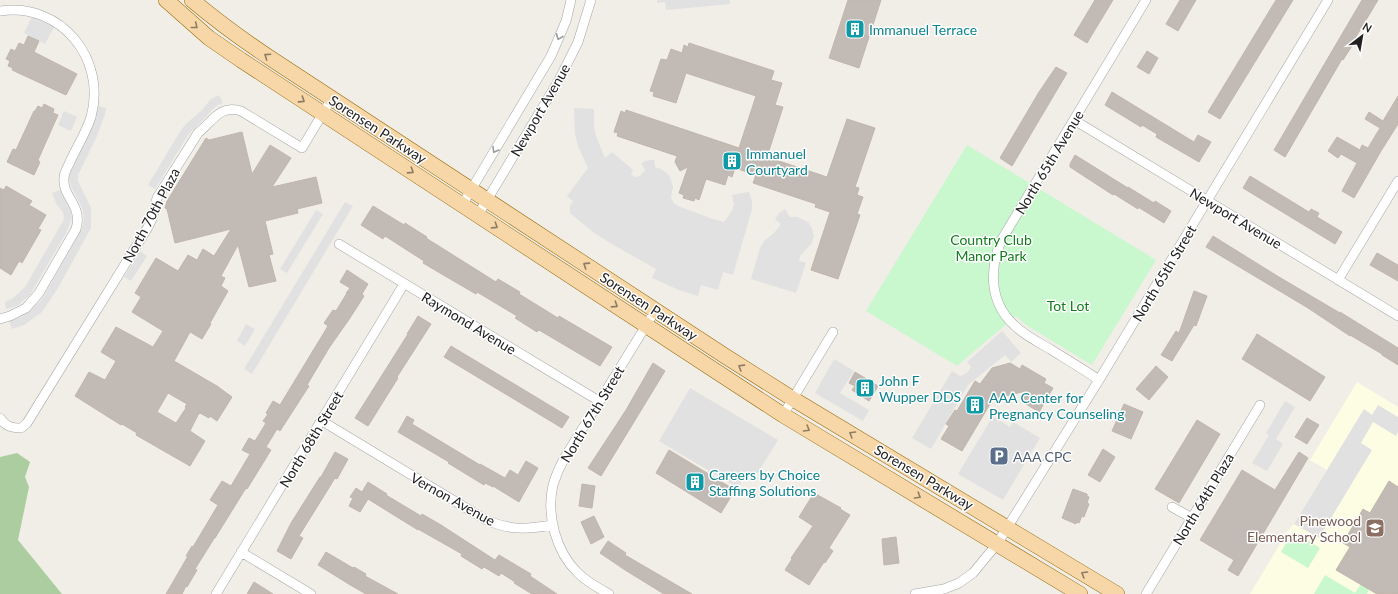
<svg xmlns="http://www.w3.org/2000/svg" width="1398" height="594" font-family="Lato,sans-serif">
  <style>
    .education { fill: #fdfde4 }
    .forest { fill: #accd9f }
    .park { fill: #c9f7ce }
    .parking { fill: #e1e1e1 }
    .building { fill: #c1bab5; stroke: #c2b6ab; fill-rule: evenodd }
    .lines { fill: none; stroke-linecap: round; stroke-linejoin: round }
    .street-casing { stroke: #a5a5a5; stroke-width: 10 }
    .primary-casing { stroke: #956a09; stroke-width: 16 }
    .street { stroke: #fff; stroke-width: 9 }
    .primary { stroke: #f7d7a7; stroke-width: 15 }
    .oneway { stroke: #8c7c64 }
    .oneway2 { stroke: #9b9b9b }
    .labels { text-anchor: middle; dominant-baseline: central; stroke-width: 3; stroke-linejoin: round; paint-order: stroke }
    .culture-label { font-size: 14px; fill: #0d838f; stroke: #fff; text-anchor: start }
    .street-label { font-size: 14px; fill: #212121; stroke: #fff }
    .park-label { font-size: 14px; fill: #127b1e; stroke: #fff }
    .service-label { font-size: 14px; fill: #4e5e75; stroke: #fff; text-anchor: start }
    .education-label { font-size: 14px; fill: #785e54; stroke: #fff; text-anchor: end }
  </style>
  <rect width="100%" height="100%" fill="#f1eee8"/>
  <path class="education" d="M1357 382 1398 407V594H1250L1289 529 1294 524 1327 470 1310 460Z"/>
  <path class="forest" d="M17 453 30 462 25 477 29 487 18 540 62 594H0V457Z"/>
  <path class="park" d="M967 145 1156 260 1092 365 1026 325 1016 316 957 366 866 311Z
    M1293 531 1320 548 1308 568 1281 552Z
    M1325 575 1355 593 1361 584 1369 590 1367 594H1314Z"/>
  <path class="parking" d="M657 0H730V4L666 10 665 2 657 3Z
    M32 17 54 27 45 44 24 33Z
    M219 95 223 103 216 106 200 123 188 135 155 189 148 185 181 130 187 123 201 111 211 99Z
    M98 106 106 108 105 114 97 136 78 175V181L91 208V228L58 288 42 312 24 325 12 329 9 321 19 318 30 311 43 298 82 228 84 219 83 210 71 186 69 180V173L94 120Z
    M574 108 594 109V126L596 136 605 158 612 152 633 170 631 175 636 177 640 176 645 170 641 163 649 160H654L655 167 661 169 669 175 673 187 671 198 674 203 678 206 710 218 724 222 732 211 734 204 732 195 749 192 752 201V209L733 275 723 272 718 290 701 285 698 296 679 290 652 278 656 269 610 243 593 232 570 213V206L573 201 567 196 588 168 578 146 575 134Z
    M64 111 77 117 71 131 58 125Z
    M60 190 71 212 72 218 66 233 30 295 17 306 6 309 5 302 13 298 25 287 63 221 64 216 62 211 57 205 52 193Z
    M345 202 353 206 252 374 244 369Z
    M785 209 790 217H797L808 222 812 228 814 236 812 243 800 256 799 261 806 263 796 293 751 279 760 248 765 240 774 233 781 224 775 219 779 213Z
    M316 210 323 214 287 273 280 269Z
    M140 251 147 256 131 281 124 277Z
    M246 324 255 329 245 346 237 341Z
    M1002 331 1021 353 1011 362 1005 355 968 385 931 449 912 438 952 371 960 376 967 373 971 367 967 362Z
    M834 359 854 371 840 393 869 410 863 421 815 393Z
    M690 388 778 440 757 474 746 475 738 488 659 441Z
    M1285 401 1295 407 1276 439 1283 444 1267 471 1252 463 1269 435 1266 433Z
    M1378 405 1398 417V432L1396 436 1373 422 1361 443 1372 450 1319 538 1294 524 1364 409 1372 415Z
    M993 416 1010 427 1013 422 1040 438 1003 500 958 474Z"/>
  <path class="building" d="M848 0H881L859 68 829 58Z
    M1095 0H1113L1087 43 1074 35Z
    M1180 0H1196L1178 31 1166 24Z
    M1276 0H1293L1220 119 1208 112Z
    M1362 0H1378L1354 40 1355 41 1343 60 1342 59 1285 157 1274 150Z
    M28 36 39 41 34 52 77 74 66 95 12 70 13 68 8 66 10 61 6 59 11 49 15 51 19 43 24 45Z
    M689 43 774 71 771 80 782 83 775 105 783 107 767 157 827 177 847 119 875 128 855 187 859 188 857 195 863 197 857 214 860 215 838 279 811 270 830 212 815 207 816 204 753 183 756 175 735 168 732 177 728 175 725 185 706 179 699 200 695 198 694 201 683 198 684 195 679 193 688 167 680 171 675 162 677 156 617 136 618 133 614 132 621 111 625 113 626 110 739 148 756 96 686 73 676 103 653 96 654 92 650 91 661 59 667 60 671 49 682 53 684 45 688 47Z
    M1147 51 1158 58 1149 74 1137 67Z
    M1056 67 1067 73 1012 166 1000 158 1039 92Z
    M1112 92 1194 142 1198 135 1211 142 1199 162 1156 137 1157 134 1142 125 1141 127 1105 105Z
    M1398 96V124L1381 151 1354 198 1342 191 1357 163 1341 154 1338 158 1328 151 1337 137 1360 150 1362 145 1368 148 1380 128 1365 119 1369 112 1383 121Z
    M44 104 54 109 53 113 58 115 38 160 40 162 34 175 7 162 13 149 16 150 34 111H35L38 106 42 108Z
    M242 132 252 174 270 145 291 158 272 187 316 177 322 203 297 209 298 213 265 221 273 254 269 255 276 281 249 287 238 245 221 276 225 278 221 286 228 291 210 323 211 324 202 339 190 332 174 361 217 386 232 397 217 421 210 416 209 418 200 413 198 415 190 431 205 441 190 466 136 435 137 433 122 424 121 425 75 396 89 372 105 380 116 361 101 352 116 327 153 347 163 331 132 312 141 297 135 293 156 258 178 271 188 255 197 260 203 249 214 256 231 229 175 243 167 209 165 208 167 201 206 138 209 140ZM168 393 187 404 185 407 186 408 176 423 157 412Z
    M1075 155 1128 188V187L1154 203 1155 201 1171 211 1164 223 1138 207V209L1114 194 1113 195 1070 167V164Z
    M1250 176 1309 212 1311 209 1319 213 1317 217 1342 232 1335 244 1243 188Z
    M6 186 32 201 29 205 46 215 38 229 41 230 22 263 19 261 11 275 0 268V188L4 190Z
    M373 206 404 225 405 223 427 237 426 238 496 282 498 279 520 292 519 294 558 318 559 316 612 347 600 366 539 330 537 332 515 318 517 316 477 292 476 294 445 276 423 263 424 261 385 236 383 239 361 225Z
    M1213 236 1279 277 1340 313V312L1398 348V365L1382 355V354L1350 335V336L1308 308 1206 247Z
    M1377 253 1398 265V281L1370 265Z
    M347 270 368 284 362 294 364 296 350 318 329 348 307 385 309 386 280 431 277 429 266 447 271 450 247 489 246 488 215 538V537L195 569 197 570 187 587 186 586 182 594H166L188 556H186L192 546 193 547 218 505 210 500 222 481 231 486 250 454 242 450 249 438 255 441 266 423 263 421 268 414 266 413 273 401 280 405 328 326 324 323 333 310 336 311 347 293H346L350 288 340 282Z
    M1194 291 1207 296 1196 326 1194 325 1172 361 1161 355 1176 331 1179 333Z
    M418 316 431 324 397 377 398 378 368 426 355 418 408 334H407Z
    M1257 334 1325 377 1310 401 1242 359Z
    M451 346 569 417 562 428 444 357Z
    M653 363 665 371 601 476 588 468 626 410Z
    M1010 363 1020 369 1022 365 1046 379 1044 383 1053 388 1039 412 1021 401 1026 391 993 399 962 451 941 439 949 426 946 424 955 410 957 411 975 381 980 384 992 368Z
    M1156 366 1168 377 1149 400 1136 389Z
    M855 372 878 386 869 401 852 390 855 386 849 383Z
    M1124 404 1143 412 1131 439 1112 431Z
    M407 416 414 420 412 424 480 465V464L505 478 510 470 518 475 526 461 538 468 519 502 493 486V487L485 483 484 485 448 463 449 462 398 432Z
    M1307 418 1319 425 1307 444 1295 437Z
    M1197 420 1220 434 1179 503 1155 489Z
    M1103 449 1115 457 1100 482 1088 475Z
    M669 450 735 490 721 513 656 473Z
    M335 452 348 459 337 479 335 478 299 536 303 538 291 559 277 551 291 523 320 477H321Z
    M1299 452 1308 458 1238 576 1228 570 1234 560 1200 540 1242 470 1275 490Z
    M1389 481 1398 487V594H1377L1336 570 1350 547 1343 543 1363 509 1370 513Z
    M368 482 387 494 386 495 421 516 422 514 441 525 495 560 499 555 531 574 530 576 557 594H532L514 583 515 582 501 573 499 576 484 567 482 569 461 556 462 554 418 529V530L368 499 360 512 349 506 353 498 350 497 356 488 362 492Z
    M582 484 595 486 592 508 579 506Z
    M1073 489 1087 494V496L1089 497 1087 503 1089 504 1084 517 1082 516 1079 523 1076 522V524L1062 518Z
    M814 493 841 508 840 509 850 515 829 548 833 551 825 563 824 562 809 585 785 570 792 559 791 558 813 526 799 517Z
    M594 516 604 537 591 544 581 522Z
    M896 537 899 563 884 565 882 539Z
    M608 541 626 553 625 555 692 594H664L625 570 600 553Z
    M326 552 353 568 354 567 366 574 365 576 398 594H366L352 586 318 565Z
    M254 582 273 594H247Z"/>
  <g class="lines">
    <defs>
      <path id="street" d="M0 11C61 2 107 59 91 117 86 133 76 148 69 164 67 168 64 173 64 178 62 197 83 205 76 229L39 293 26 308 10 316 0 319
        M1074 120 1398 316
        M462 205 551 56 566 21 571 0
        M478 215 559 80 578 42 591 0
        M339 244 599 401
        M1338 280 1398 181
        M1099 380C1083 369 1066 359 1050 349 1038 342 1024 335 1014 325 989 302 989 268 1002 239L1146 0
        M783 415 833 332
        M0 418C5 426 11 428 21 428L27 423 148 227 152 219 157 198 198 133C212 122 220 104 241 111L302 148 332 98
        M322 421 486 520C512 531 527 529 553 525
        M1172 507 1192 518
        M241 552 311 594
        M216 594 404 284
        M609 594C598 588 587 582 578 573 556 552 546 515 553 485 556 475 560 466 565 457L655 311
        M915 594 944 589 959 583 973 573 997 544 1099 380 1328 0
        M1146 594 1260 405"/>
      <path id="primary" d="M166 0 209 38 241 60 711 368 783 415 1080 594
        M192 0C217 21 243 40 270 58L725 356 793 399 1117 594"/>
    </defs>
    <use href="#street" class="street-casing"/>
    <use href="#primary" class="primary-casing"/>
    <use href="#street" class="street"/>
    <use href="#primary" class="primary"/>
  </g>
  <defs><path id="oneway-chevron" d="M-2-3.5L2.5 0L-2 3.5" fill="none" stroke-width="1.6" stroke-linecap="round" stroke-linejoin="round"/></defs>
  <g class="oneway">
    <use href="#oneway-chevron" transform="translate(195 26) rotate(39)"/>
    <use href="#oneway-chevron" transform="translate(267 56) rotate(-146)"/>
    <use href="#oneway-chevron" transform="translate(302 100) rotate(33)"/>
    <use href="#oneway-chevron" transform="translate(411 171) rotate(33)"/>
    <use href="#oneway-chevron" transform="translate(495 226) rotate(33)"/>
    <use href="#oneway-chevron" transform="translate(586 265) rotate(-147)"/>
    <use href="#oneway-chevron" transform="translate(615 305) rotate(33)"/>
    <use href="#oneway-chevron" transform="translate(741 367) rotate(-148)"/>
    <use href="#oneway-chevron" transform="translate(807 429) rotate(31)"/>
    <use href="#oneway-chevron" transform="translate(852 434) rotate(-149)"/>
    <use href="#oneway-chevron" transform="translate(918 496) rotate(31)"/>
    <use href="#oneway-chevron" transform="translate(1084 574) rotate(-149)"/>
  </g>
  <g class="oneway2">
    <use href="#oneway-chevron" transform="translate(559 37) rotate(112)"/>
    <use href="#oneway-chevron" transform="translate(495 150) rotate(121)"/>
  </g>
  <defs>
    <symbol id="building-square" viewBox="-11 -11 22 22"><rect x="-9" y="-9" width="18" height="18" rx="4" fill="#0f9aa8" stroke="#fff"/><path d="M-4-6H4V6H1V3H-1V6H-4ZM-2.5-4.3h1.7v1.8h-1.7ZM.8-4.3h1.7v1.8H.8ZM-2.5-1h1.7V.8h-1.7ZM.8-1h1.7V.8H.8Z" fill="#fff"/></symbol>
    <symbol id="parking-square" viewBox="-11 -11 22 22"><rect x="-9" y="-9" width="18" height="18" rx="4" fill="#5c6f8a" stroke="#fff"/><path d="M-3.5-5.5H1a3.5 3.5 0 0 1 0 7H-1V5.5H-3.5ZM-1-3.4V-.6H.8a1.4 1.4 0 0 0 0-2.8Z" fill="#fff"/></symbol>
    <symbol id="school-square" viewBox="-11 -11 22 22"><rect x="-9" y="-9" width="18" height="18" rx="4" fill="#8d6e63" stroke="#fff"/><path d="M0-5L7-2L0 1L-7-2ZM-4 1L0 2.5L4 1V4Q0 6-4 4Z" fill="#fff"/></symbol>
  </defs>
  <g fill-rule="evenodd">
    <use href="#building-square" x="844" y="18" width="22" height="22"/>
    <use href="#building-square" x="721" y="150" width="22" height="22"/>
    <use href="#building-square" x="854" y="377" width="22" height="22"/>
    <use href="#building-square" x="964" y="394" width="22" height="22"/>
    <use href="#parking-square" x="988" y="445" width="22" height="22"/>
    <use href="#building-square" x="684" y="471" width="22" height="22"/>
    <use href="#school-square" x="1364" y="517" width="22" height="22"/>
  </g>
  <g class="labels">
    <g class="culture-label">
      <text x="869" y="29">Immanuel Terrace</text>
      <text x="746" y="153">Immanuel<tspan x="746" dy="16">Courtyard</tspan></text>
      <text x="879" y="380">John F<tspan x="879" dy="16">Wupper DDS</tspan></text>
      <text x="989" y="397">AAA Center for<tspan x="989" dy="16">Pregnancy Counseling</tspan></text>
      <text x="709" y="474">Careers by Choice<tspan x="709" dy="16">Staffing Solutions</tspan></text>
    </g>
    <g class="street-label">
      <text transform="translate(540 110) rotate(-60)">Newport Avenue</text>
      <text transform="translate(378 129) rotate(33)">Sorensen Parkway</text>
      <text transform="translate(1049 162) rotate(-59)">North 65th Avenue</text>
      <text transform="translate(151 215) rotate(-62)">North 70th Plaza</text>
      <text transform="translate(1236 218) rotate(31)">Newport Avenue</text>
      <text transform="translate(1164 273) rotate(-59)">North 65th Street</text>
      <text transform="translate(649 306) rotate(33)">Sorensen Parkway</text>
      <text transform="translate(469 323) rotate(31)">Raymond Avenue</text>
      <text transform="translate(592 414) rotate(-59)">North 67th Street</text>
      <text transform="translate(311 439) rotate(-59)">North 68th Street</text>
      <text transform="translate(924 477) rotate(31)">Sorensen Parkway</text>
      <text transform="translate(453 499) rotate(29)">Vernon Avenue</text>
      <text transform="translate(1203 499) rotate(-59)">North 64th Plaza</text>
    </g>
    <g class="park-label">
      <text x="991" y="239">Country Club<tspan x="991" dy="16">Manor Park</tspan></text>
      <text x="1068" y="305">Tot Lot</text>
    </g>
    <g class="service-label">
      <text x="1013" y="456">AAA CPC</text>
    </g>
    <g class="education-label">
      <text x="1361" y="520">Pinewood<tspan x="1361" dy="16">Elementary School</tspan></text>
    </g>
  </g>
  <g transform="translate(1362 36) rotate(31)" stroke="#ffffff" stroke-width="3" paint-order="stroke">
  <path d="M0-3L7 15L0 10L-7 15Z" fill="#212121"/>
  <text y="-6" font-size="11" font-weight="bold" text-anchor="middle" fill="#212121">N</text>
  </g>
</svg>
